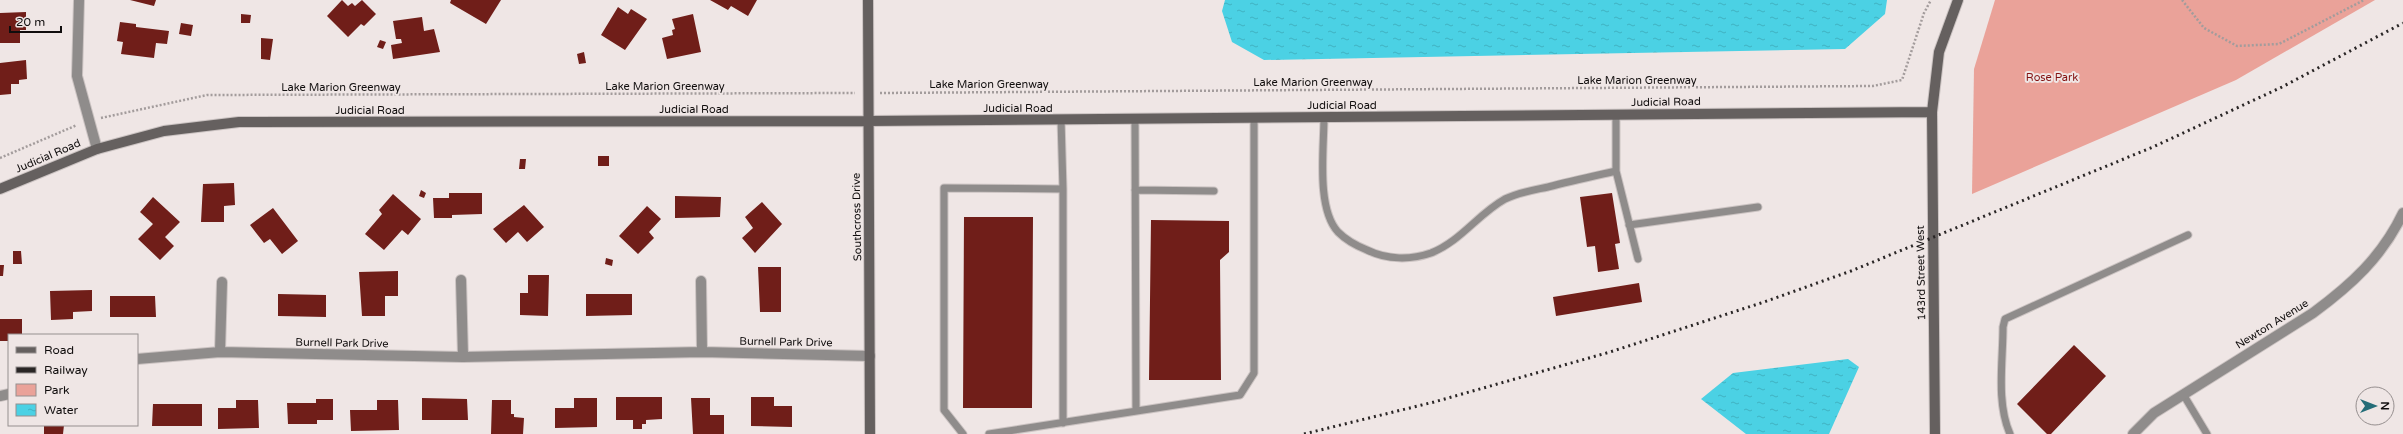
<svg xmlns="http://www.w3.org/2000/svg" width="2403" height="434" font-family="'Varela Round',sans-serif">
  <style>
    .park { fill: #eaa299 }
    .water { fill: url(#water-ripples) }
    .building { fill: #701e19 }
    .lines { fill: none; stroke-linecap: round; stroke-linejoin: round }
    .lane-casing { stroke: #cbc3c2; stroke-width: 9 }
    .street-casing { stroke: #cbc3c2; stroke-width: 12 }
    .secondary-casing { stroke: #cbc3c2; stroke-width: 12 }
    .path { stroke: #a39c9c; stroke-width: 2.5; stroke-dasharray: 2 2; stroke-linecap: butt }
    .lane { stroke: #8f8c8b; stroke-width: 7 }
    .street { stroke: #8f8c8b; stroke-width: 10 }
    .secondary { stroke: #65605f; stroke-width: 10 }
    .rail { stroke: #292525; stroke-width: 3; stroke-dasharray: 2 4; stroke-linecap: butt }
    .labels { text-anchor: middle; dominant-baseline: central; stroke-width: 4; stroke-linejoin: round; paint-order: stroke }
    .park-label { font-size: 11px; fill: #831212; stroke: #efe6e5 }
    .street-label { font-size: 11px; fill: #100d0d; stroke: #efe6e5 }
  </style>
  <defs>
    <pattern id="water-ripples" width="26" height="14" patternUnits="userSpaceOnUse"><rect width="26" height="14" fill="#4bd1e4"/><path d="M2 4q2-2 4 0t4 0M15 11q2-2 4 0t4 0" fill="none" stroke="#40b2c2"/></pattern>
  </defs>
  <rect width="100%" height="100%" fill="#efe6e5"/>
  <path class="park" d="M1995 0H2375L2236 80 1972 194 1974 69Z"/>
  <path class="water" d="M1225 0H1887L1885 14 1845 49 1264 60 1232 42 1222 11Z
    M1848 359 1859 367 1829 434H1746L1701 399 1733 373Z"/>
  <path class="building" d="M130 0H156L154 6Z
    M342 0 348 6 352 3 355 6 362 0 376 14 364 26 361 24 348 37 327 16Z
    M451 0H501L486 24 450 3Z
    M710 0H757L748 16 731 6 728 10Z
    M618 7 628 14 631 9 647 19 625 50 601 35Z
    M26 12V30H20V43H0V13Z
    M241 14 251 15 250 23H241Z
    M693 14 701 52 667 59 662 38 673 35 672 30 675 29 672 19Z
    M422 17 424 31 434 29 440 52 393 59 391 45 402 43 401 39H396L393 21Z
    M120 22 136 24V27L169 31 167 44 156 43 154 58 121 54 123 42 117 41Z
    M181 23 193 25 191 36 179 34Z
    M261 38 273 39 270 60 261 59Z
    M380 40 386 42 383 49 377 47Z
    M584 52 586 63 579 64 577 54Z
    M26 60 27 79 19 80V84H11V94L0 95V63Z
    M598 156H609V166H598Z
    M520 159H526L525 169H519Z
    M234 183 235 205 224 206V222H201L203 184Z
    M421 190 426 193 424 198 419 196Z
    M449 193H482V214L452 215V218H434L433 198H449Z
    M1612 193 1620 243 1615 244 1619 269 1598 272 1595 246 1587 247 1580 197Z
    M393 194 421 219 408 235 402 230 384 250 365 234 382 214 379 210Z
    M675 196 721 197 720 217 675 218Z
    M153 197 180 222 165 237 174 246 160 260 138 239 153 224 140 212Z
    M762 202 782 224 755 253 742 238 753 228 745 217Z
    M524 205 544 227 527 242 518 232 506 243 493 229Z
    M647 206 661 219 649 232 654 238 638 254 619 236Z
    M273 208 298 241 282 254 270 239 264 243 250 225Z
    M964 217H1033L1032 408H963Z
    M1151 220 1229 221V252L1220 260 1221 380H1149Z
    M13 251H21L22 264H13Z
    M606 258 613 260 612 266 605 264Z
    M0 265H4L3 276H0Z
    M758 267H781V312H760Z
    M398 271V296H385V316H362L359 272Z
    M528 275H549L548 316 520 315V293H528Z
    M1639 283 1642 302 1556 316 1553 297Z
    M92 290V311L73 312V319L51 320 50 291Z
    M278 294 326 295V317L278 316Z
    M586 294H632V315L586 316Z
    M110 296H155L156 317H110Z
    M0 319H22V335H9V341H0Z
    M2074 345 2106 376 2051 434H2047L2017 404Z
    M616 397H662V419L646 420V424H642V429H633V420H616Z
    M751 397H774V406H792V427L751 426Z
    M422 398 467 399 468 420H422Z
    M574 398H597V427L555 428V408H574Z
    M691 398H710V415H724V434H693Z
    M316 399H333V420H317V424H288L287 403H316Z
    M236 400H258L259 428 218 429V408H236Z
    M377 400H398L399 430 351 431 350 410H377Z
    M492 400H511V414H514V417L524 418 523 434H491Z
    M153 404H202V426H152Z
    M44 425H64L63 434H44Z"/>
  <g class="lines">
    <defs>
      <path id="lane" d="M1324 117C1324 149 1316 208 1338 232 1346 240 1357 246 1367 250 1387 260 1411 260 1431 253 1461 241 1478 214 1505 199 1519 192 1534 190 1548 187 1571 181 1594 176 1616 171V115
        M1135 119 1136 411
        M1616 171 1638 259
        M1063 189V423
        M1135 190 1214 191
        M1629 225 1758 207
        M2183 394 2207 434
        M963 434 944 410V188L1063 189 1061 119
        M989 434 1240 395 1254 373V118
        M2010 434C1996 402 2003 362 2003 327L2005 319 2188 235"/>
      <path id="street" d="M79 0 77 76 97 149
        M461 280 463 357
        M701 281 702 352
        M220 352 222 282
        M137 359 220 352 463 357 702 352 870 356
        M0 396 9 394
        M2133 434 2154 413 2313 313C2351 285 2382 257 2403 213"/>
      <path id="secondary" d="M868 0 870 434
        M1932 112 1935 434
        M0 189 97 149 164 131 239 122 868 121 1932 112 1939 52 1958 0"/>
    </defs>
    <use href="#lane" class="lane-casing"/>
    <use href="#street" class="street-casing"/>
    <use href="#secondary" class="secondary-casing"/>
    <path class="path" d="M2182 0 2204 28 2237 46 2279 44 2364 0
      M880 93 1873 86 1902 80 1924 13 1931 0
      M101 118 207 95 855 93
      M0 158 77 125"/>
    <use href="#lane" class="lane"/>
    <use href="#street" class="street"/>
    <use href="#secondary" class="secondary"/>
    <path class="rail" d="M1304 434 1434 402 1610 352 1764 302 1851 271 2153 147 2282 87 2403 23"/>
  </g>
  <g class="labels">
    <g class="park-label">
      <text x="2052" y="77">Rose Park</text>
    </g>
    <g class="street-label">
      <text x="1637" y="80">Lake Marion Greenway</text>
      <text x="1313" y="82">Lake Marion Greenway</text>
      <text x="989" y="84">Lake Marion Greenway</text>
      <text x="665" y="86">Lake Marion Greenway</text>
      <text x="341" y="87">Lake Marion Greenway</text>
      <text transform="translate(1666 102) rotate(-1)">Judicial Road</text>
      <text x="1342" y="105">Judicial Road</text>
      <text x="1018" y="108">Judicial Road</text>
      <text x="694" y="109">Judicial Road</text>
      <text x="370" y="110">Judicial Road</text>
      <text transform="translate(48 156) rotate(-23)">Judicial Road</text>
      <text transform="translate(857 217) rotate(-91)">Southcross Drive</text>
      <text transform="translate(1921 273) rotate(-91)">143rd Street West</text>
      <text transform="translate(2272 324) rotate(-32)">Newton Avenue</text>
      <text transform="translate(786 342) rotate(1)">Burnell Park Drive</text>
      <text transform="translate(342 343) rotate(1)">Burnell Park Drive</text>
    </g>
  </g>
  <rect x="8" y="334" width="130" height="92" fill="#efe6e5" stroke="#968f8f"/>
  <rect x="16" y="347" width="20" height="6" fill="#65605f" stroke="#968f8f"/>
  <text x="44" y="354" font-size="12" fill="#100d0d">Road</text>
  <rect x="16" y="367" width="20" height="6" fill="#292525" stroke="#968f8f"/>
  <text x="44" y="374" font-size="12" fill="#100d0d">Railway</text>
  <rect x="16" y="384" width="20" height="12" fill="#eaa299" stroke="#968f8f"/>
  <text x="44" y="394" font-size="12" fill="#100d0d">Park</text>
  <rect x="16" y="404" width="20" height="12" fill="url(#water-ripples)" stroke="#968f8f"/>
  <text x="44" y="414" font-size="12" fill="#100d0d">Water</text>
  <g transform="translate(2375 406) rotate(90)"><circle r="19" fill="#efe6e5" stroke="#968f8f"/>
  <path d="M0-3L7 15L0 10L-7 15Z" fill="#246d78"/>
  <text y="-6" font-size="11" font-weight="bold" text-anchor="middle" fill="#100d0d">N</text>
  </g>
  <path d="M10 26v6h51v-6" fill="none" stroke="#100d0d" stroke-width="2"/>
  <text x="16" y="26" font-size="12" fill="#100d0d" stroke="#efe6e5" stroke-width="3" paint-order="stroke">20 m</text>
</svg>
